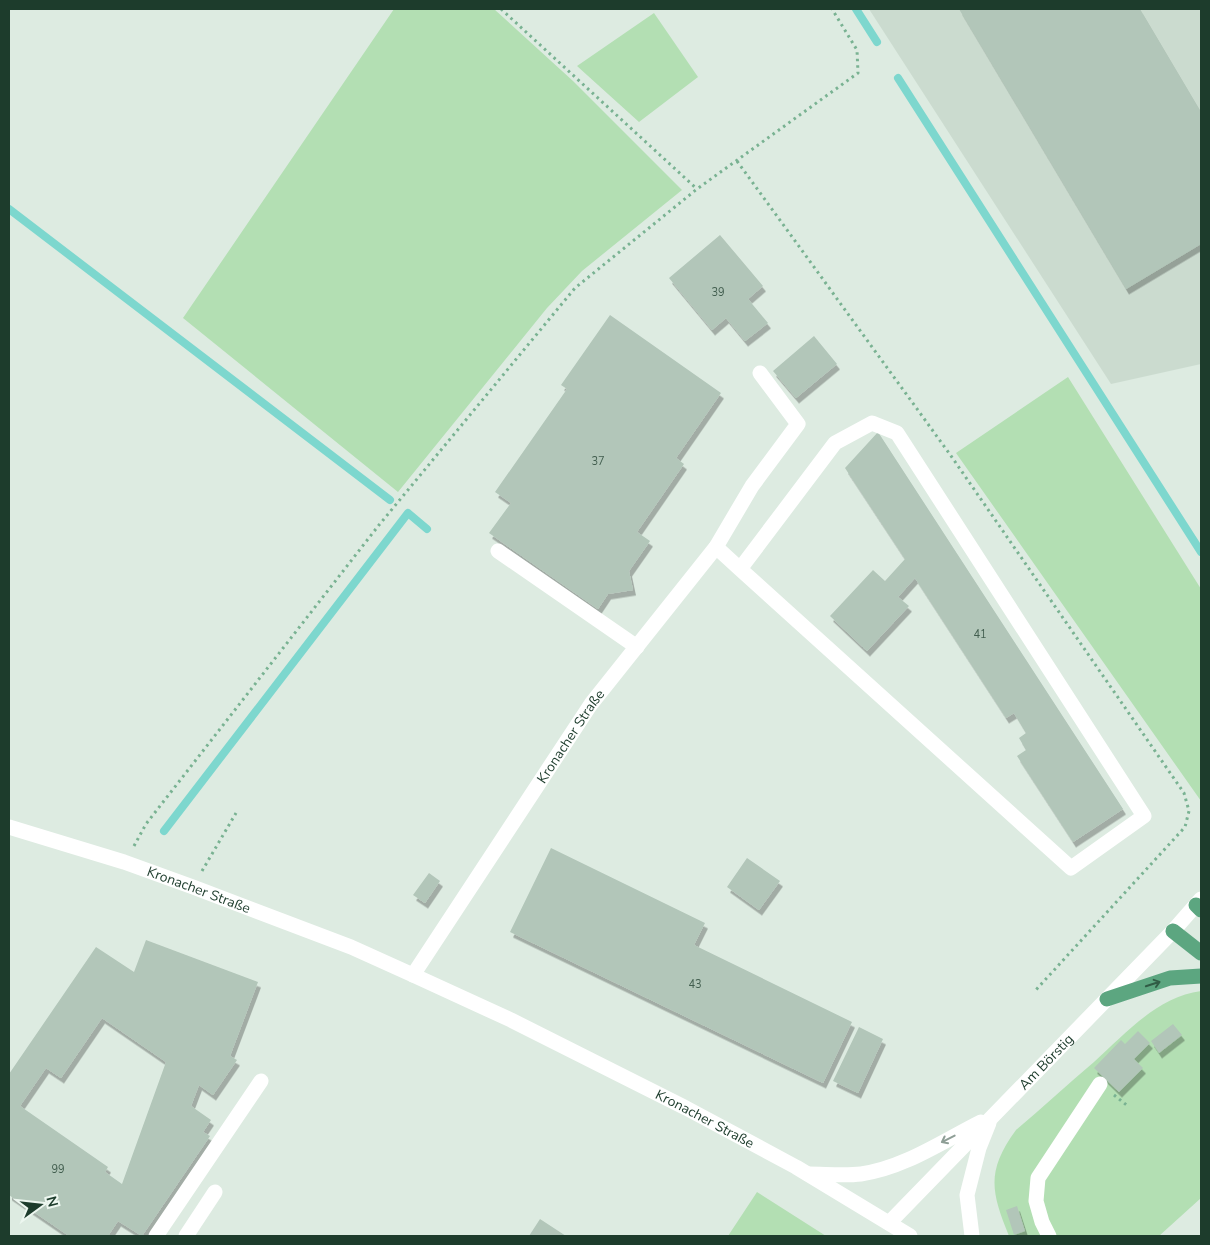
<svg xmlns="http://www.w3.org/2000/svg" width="1210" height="1245" font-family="'Nunito Sans',sans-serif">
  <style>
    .built { fill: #cbdbcf }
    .green { fill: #b3dfb3 }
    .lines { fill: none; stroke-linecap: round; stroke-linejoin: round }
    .stream { stroke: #7dd7ce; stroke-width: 8 }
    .building { fill: #b2c6b9; fill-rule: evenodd; filter: url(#shadow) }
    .path { stroke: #79b292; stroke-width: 3; stroke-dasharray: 2.5 4; stroke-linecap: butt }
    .minor { stroke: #fff; stroke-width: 15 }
    .major { stroke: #5ca680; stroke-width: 15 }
    .oneway { stroke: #305c45 }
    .oneway2 { stroke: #8e9e96 }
    .labels { text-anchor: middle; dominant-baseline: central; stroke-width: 4.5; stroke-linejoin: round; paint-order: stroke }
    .number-label { font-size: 11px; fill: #425e4f }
    .street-label { font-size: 14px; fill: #1d3c2c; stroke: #edf7f0 }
  </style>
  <defs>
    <filter id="shadow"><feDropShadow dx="3" dy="5.5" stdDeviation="0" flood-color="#0004"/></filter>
  </defs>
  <rect width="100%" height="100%" fill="#ddebe1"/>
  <path class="built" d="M869 9H1201V364L1111 384Z"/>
  <path class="green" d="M394 9H494L573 81 682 190 582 271 547 308 398 492 183 318Z
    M654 13 698 77 639 122 577 66Z
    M1068 377 1201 589V801L956 453Z
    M1201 991V1198L1159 1236H1009C991 1192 986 1171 1016 1130 1042 1108 1068 1084 1094 1062 1125 1034 1157 997 1201 991Z
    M757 1192 826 1236H728Z"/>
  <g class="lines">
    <path class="stream" d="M856 9 877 42
      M898 78 1201 552
      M9 209 390 500
      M164 831 408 513 427 529"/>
  </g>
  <path class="building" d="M959 9H1140L1201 112V244L1126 289Z
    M720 235 763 286 748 299 768 323 745 341 726 318 712 330 669 278Z
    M610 315 721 393 676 458 684 464 637 532 650 541 629 571 633 590 608 594 598 609 489 533 511 503 495 492 567 389 561 385Z
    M814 336 837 364 796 398 773 371Z
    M878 432 1123 809 1073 842 1017 756 1026 750 1019 738 1026 733 1014 713 1006 718 915 578 898 597 909 606 867 651 830 616 873 570 885 581 905 559 845 468Z
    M551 848 705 923 694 945 852 1022 823 1083 510 932Z
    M747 858 780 881 759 910 727 887Z
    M429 873 440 881 425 903 413 895Z
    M146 940 258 982 230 1056 237 1060 213 1095 199 1085 191 1106 211 1120 203 1132 210 1136 142 1236 118 1221 108 1236H69L9 1195V1074L96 947 134 972ZM102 1018 166 1062 122 1184 105 1172 108 1167 20 1106 46 1068 61 1078Z
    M1173 1024 1182 1035 1159 1053 1151 1041Z
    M859 1027 883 1039 858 1093 833 1081Z
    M1138 1031 1150 1043 1134 1059 1143 1068 1119 1092 1094 1068 1121 1040 1125 1044Z
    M1017 1206 1025 1231 1014 1235 1006 1210Z
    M540 1219 566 1236H529Z"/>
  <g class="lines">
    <path class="path" d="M501 9 697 189
      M737 161 949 453 1184 793 1189 811 1185 827 1034 992
      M134 846 146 824 379 525 575 288 697 189 858 73 857 50 832 9
      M202 871 236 813
      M1114 1095 1129 1107"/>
    <g class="minor">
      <path d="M716 547 740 569 1071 868 1144 816 897 433 872 423 835 443 740 569"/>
      <path d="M498 551 637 647"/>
      <path id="s1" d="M9 827 124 862 193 887 351 947 413 975 511 1020 686 1108 796 1167 910 1236"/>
      <path id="s2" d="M413 975 591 704 716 547 752 486 798 424 760 373"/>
      <path d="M808 1174C825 1174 844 1176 861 1174 904 1168 943 1141 981 1122"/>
      <path id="s3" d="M889 1223 1173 931 1201 899"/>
      <path d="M156 1236 261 1081"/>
      <path d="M186 1236 215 1192"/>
      <path d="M972 1236 967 1195 979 1148 989 1123"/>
      <path d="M1049 1236 1042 1222 1036 1201 1038 1178 1100 1084"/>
    </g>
    <path class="major" d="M1196 905 1201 910
      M1173 931 1201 953
      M1107 999 1170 978 1201 976"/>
  </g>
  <defs><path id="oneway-shaft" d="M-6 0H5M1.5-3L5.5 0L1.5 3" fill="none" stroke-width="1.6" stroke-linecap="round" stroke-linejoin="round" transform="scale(1.25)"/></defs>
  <use class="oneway" href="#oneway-shaft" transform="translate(1153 984) rotate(-18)"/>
  <use class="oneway2" href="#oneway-shaft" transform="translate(948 1139) rotate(153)"/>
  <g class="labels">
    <g class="number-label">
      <text x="718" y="292">39</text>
      <text x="598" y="461">37</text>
      <text x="980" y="634">41</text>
      <text x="695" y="984">43</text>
      <text x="58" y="1169">99</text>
    </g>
    <g class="street-label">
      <text stroke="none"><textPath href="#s2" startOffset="286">Kronacher Straße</textPath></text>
      <text stroke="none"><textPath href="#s1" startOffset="200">Kronacher Straße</textPath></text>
      <text stroke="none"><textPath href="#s3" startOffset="225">Am Börstig</textPath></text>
      <text stroke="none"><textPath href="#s1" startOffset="756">Kronacher Straße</textPath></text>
    </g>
  </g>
  <rect width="1210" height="1245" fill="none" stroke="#1d3c2c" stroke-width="20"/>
  <g transform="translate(40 1205) rotate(75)" stroke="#edf7f0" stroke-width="4" paint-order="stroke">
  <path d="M0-4L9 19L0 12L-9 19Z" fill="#1d3c2c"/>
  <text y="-8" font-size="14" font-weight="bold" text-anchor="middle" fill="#1d3c2c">N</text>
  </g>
</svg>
